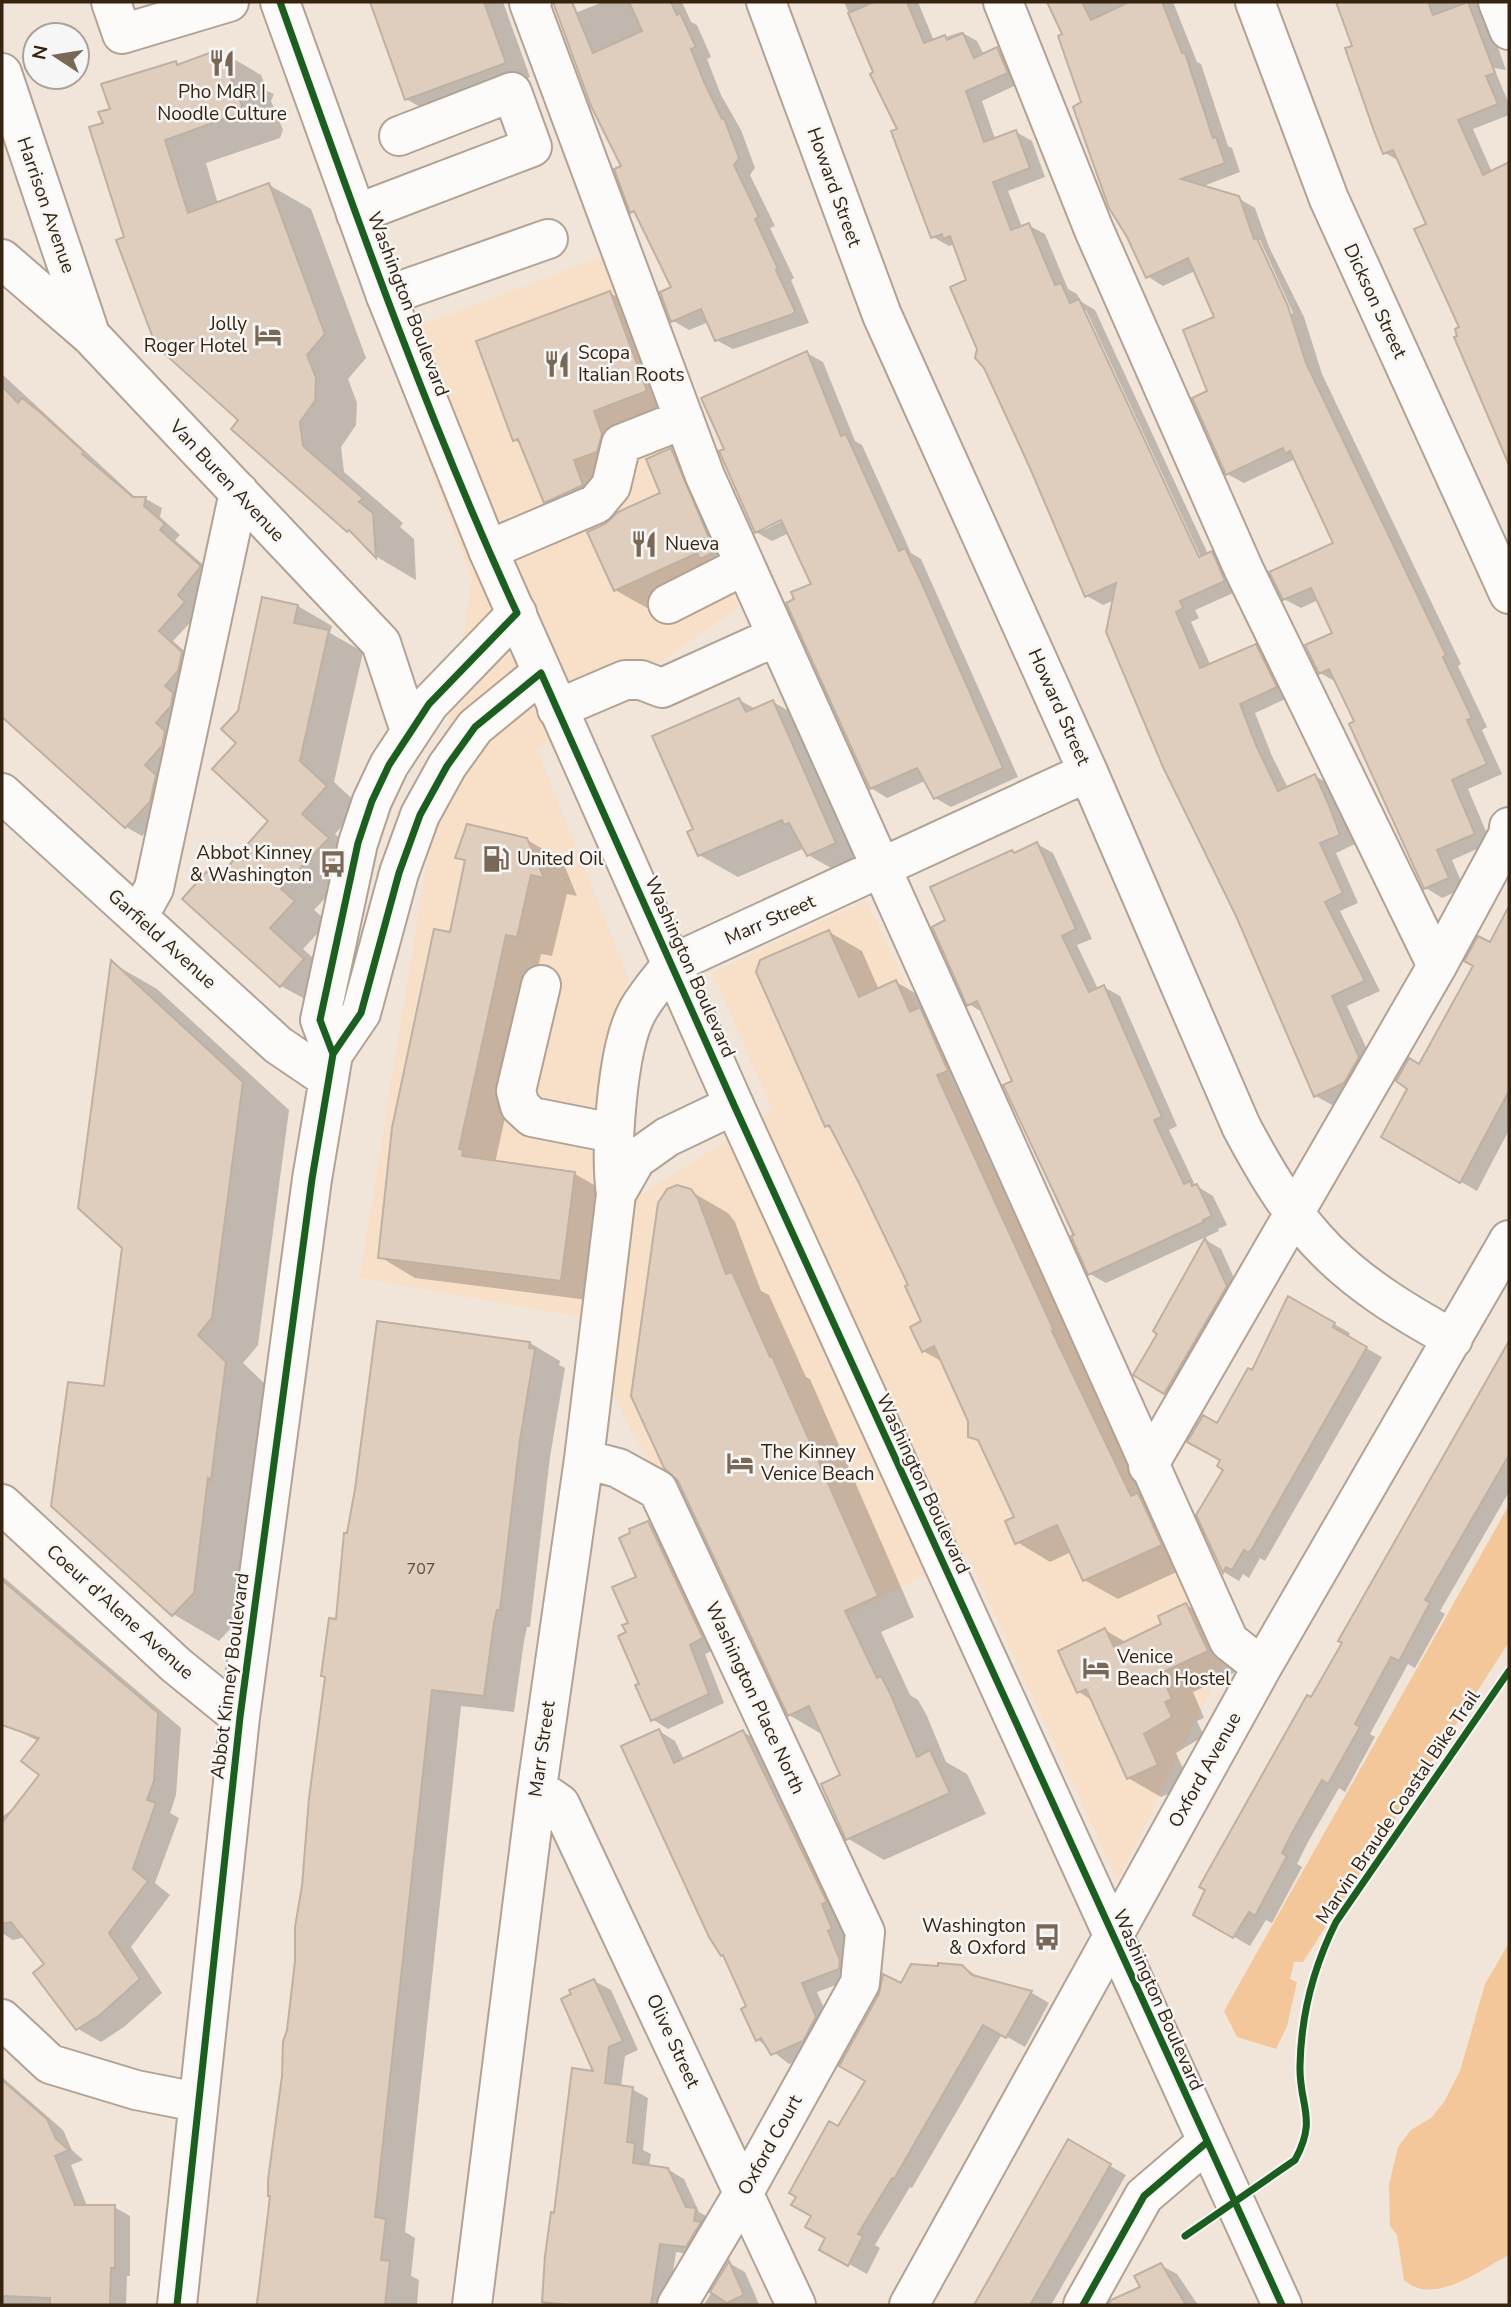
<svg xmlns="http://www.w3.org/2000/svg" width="1511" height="2307" font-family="'Nunito Sans',sans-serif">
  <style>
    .built { fill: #f8dfc7 }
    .green { fill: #f3c799 }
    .shadow { fill: #0003; fill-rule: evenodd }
    .building { fill: #dfcebe; stroke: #bfb0a1; stroke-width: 2 }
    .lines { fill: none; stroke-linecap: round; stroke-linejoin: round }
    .minor-casing { stroke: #b1a294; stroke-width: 42 }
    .major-casing { stroke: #b1a294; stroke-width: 42 }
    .minor { stroke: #fdfbf9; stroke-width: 38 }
    .major { stroke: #fdfbf9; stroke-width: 38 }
    .cycleway-casing { stroke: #f6f6f6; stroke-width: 11 }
    .cycleway { stroke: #1b5e20; stroke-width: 7 }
    .labels { text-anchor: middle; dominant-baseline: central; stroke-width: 5; stroke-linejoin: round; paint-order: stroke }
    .number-label { font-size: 16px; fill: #614e3a }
    .poi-label { font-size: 19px; fill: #37240e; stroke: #f6f6f6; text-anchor: start }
    .street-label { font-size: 19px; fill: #37240e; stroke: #f6f6f6 }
  </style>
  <rect width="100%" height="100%" fill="#f1e5da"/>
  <path class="built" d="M606 255 738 607 537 750 628 977 581 1317 360 1278 472 579 383 340Z
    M866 900 1224 1662 1118 1881 966 1553 752 1665 611 1389 632 1200 773 1111 713 973Z"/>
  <path class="green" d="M1509 1505V1642L1303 1962H1294L1290 1979 1297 1982 1287 2026 1276 2049 1237 2037 1224 2011Z
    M1509 1943V2255C1480 2270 1433 2307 1404 2280L1397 2235 1390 2226 1389 2185 1398 2147 1411 2130 1431 2118 1444 2102 1460 2071 1485 1984Z"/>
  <path class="shadow" d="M371 2H503L530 77 431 113 406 99Z
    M603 2H682L691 22 697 25 711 57 707 59 721 95 741 130 755 168 750 175 775 226 770 228 794 278 791 280 809 323 733 349 716 340 709 322 689 330 672 320 673 288 637 215 632 211 623 167 560 19Z
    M844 2H918L934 41 961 32 977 41 984 55 997 49 1014 59 1023 82 982 101 995 139 1016 132 1032 141 1045 177 1008 191 1022 227 1028 225 1045 234 1068 289 1077 294 1080 301 1095 310 1208 554 1212 553 1228 562 1240 590 1195 610 1199 618 1191 622 1211 666 1256 646 1272 655 1292 696 1255 713 1272 756 1288 788 1315 776 1331 785 1355 844 1336 853 1358 903 1340 911 1380 991 1347 1006 1375 1067 1360 1092 1332 1105 1316 1096 1114 600 1103 605 1087 596 985 367 979 349 968 281 955 244 949 246 933 237 900 130ZM1082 310H1086L1204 564 1201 565Z
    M1065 2H1173L1197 62 1201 64 1228 146 1232 148 1240 172 1201 187 1238 198 1255 208 1269 247 1304 317 1322 374 1461 664 1458 666 1487 727 1482 730 1502 774 1468 789 1491 843 1452 860 1464 888 1442 898 1426 888 1351 724 1357 722 1338 683 1320 673 1334 633 1318 600 1301 608 1284 599 1335 544 1295 459 1244 483 1227 474 1209 392 1216 318 1195 271 1163 286 1147 276 1083 103 1065 35 1052 8ZM1256 240H1260L1293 313 1290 315Z
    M1338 2H1482L1506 70 1494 68 1509 104V115L1473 129 1491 170 1497 167 1509 175V459L1457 338 1461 328 1429 225 1401 162 1385 153 1354 47Z
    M220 51 261 75 267 91 274 94 271 101 283 130 280 138 206 163 218 204 269 185 311 209 366 358 348 379 357 403 356 425 341 447 344 472 403 523 400 527 414 539 416 580 377 557 241 420 126 238 105 124 112 110 175 63 180 66Z
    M610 293 636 308 672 406 571 516 545 501 522 444 514 440Z
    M807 353 823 362 855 441 862 445 911 553 921 559 1018 777 951 807 935 798 925 781 887 798 871 788 813 585 789 533 772 541 756 532 727 450ZM788 515 789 518 764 530V526Z
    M2 374 137 499H146L162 508 160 517 180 535 175 540 216 576 193 606 200 612 173 641 198 663 166 812 142 836 126 827 2 715V513L6 508 2 505Z
    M671 450 703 468 727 572 647 608 615 590 663 494Z
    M298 606 332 626 330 633 363 652 334 782 360 806 335 834 362 859 314 910 328 922 303 949 338 980 316 1005 281 986 185 898 207 874 218 880 270 821 239 743V712Z
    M739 700 756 709 773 702 812 724 874 865 847 877 808 855 805 848 738 877 699 855 696 830Z
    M527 840 562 860 577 896 567 894 552 956 541 954 495 1163 575 1174 610 1194 596 1301 415 1278 380 1257 467 863 457 857Z
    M1037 844 1053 853 1092 939 1077 945 1098 989 1104 987 1120 996 1177 1126 1169 1130 1195 1185 1213 1196 1227 1225 1218 1229 1219 1231 1106 1283 1090 1274 1005 1086 1015 1082 985 1014 969 1004 948 921 1012 852 1016 854Z
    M1507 914 1509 1130 1477 1191 1407 1151 1420 1066Z
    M829 932 862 951 879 990 896 982 929 1001 1194 1564 1118 1599 1084 1580 1071 1552 1050 1562 1017 1542 1016 1518 981 1443 970 1436V1421L943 1362 923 1351V1322L911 1286 833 1130 826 1126Z
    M112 963 157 989 289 1110 258 1345 243 1363 271 1390 239 1619 219 1641 173 1614 124 1248Z
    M690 1191 728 1213 735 1222 761 1291 769 1295 806 1377 810 1379 914 1617 881 1632 910 1695 918 1700 927 1716 946 1762 967 1774 986 1814 884 1860 847 1838 842 1776 823 1735 789 1715Z
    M1206 1240 1221 1249 1242 1296 1181 1402 1136 1374 1159 1333 1155 1331Z
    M1288 1298 1350 1333 1348 1338 1382 1357 1265 1561 1260 1558 1249 1578 1243 1574 1239 1581 1224 1572 1198 1516 1225 1469 1218 1425 1253 1372Z
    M1509 1341V1492L1440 1611 1445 1614 1415 1668 1408 1664 1370 1734 1375 1737 1345 1792 1339 1788 1308 1842 1297 1864 1302 1867 1272 1923 1266 1920 1250 1946 1195 1914 1344 1642 1340 1640Z
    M530 1343 560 1361 559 1365 565 1368 550 1457 530 1627H527L524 1641 514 1712 461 1706 405 2232 415 2238 411 2276 419 2280 417 2305H256L257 2295H260L285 2043 289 2030 348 1535Z
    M648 1523 664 1532 718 1648 705 1654 724 1703 668 1729 652 1719 628 1633Z
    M2 1576 181 1728 176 1795 170 1813 179 1818 155 1883 170 1895 131 1947 162 1993 124 2027 101 2042 78 2029 47 1964 25 1937 13 1940 2 1933V1817L20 1803 42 1775 38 1741 2 1723Z
    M1186 1605 1219 1624 1240 1670 1193 1692 1204 1718 1197 1721 1204 1736 1176 1753 1190 1784 1161 1797 1128 1778 1093 1701 1079 1692 1105 1630 1127 1643 1163 1625Z
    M659 1731 675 1741 684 1760 743 1732 759 1741 837 1913 856 1971 855 1978 817 1992 832 2027 819 2049 789 2064 757 2039 749 2007 726 1958 722 1955Z
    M962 1966 983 1980 1032 1993 1049 2003 1025 2047 1002 2034 912 2188 910 2187 875 2245 880 2248 867 2274 822 2249 828 2238 813 2215 839 2128 868 2081 902 1986Z
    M594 1981 611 1990 638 2050 625 2056 621 2087 632 2089 648 2098 643 2150 651 2154 649 2167 667 2169 684 2179 699 2212 711 2219 702 2256 676 2252 668 2305H543L547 2256 556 2215 595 2073Z
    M2 2077 63 2130 72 2150 83 2160 71 2165 87 2206 114 2207 130 2216V2276H127L126 2305H2V2202H5L2 2196Z
    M1069 2142 1126 2175 1051 2305H975Z
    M729 2263 745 2272 759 2304 704 2305Z
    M1160 2265 1177 2274 1198 2305H1127L1125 2301 1142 2288Z"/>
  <path class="building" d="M370 2H484L506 63 405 100Z
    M553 2H572L593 53 642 31 629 2H671L677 15 680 13 696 47 691 49 705 84 722 119 724 118 739 158 734 165 759 217 755 219 778 269 776 270 795 311 793 314 715 341 701 309 671 322 660 292 671 287 634 211 630 213 614 169 621 166 591 106Z
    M874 2H907L924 43 945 35 947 40 963 33 974 58 997 47 1008 73 966 91 984 142 1016 130 1030 168 993 182 1011 230 1029 223 1055 285 1061 283 1070 303 1079 299 1199 557 1212 551 1225 581 1180 601 1183 608 1176 612 1200 668 1256 644 1277 687 1240 704 1256 745 1278 791 1315 774 1328 803 1340 835 1320 843 1343 893 1325 902 1365 981 1332 996 1359 1057 1344 1083 1314 1097 1236 916 1163 767 1106 632 1116 583 1085 597 1030 468 984 368 975 358 977 349 950 287 966 280 950 236 943 239 942 234 931 238 891 131 897 129 870 74 873 72 848 13Z
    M1047 2H1082L1091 20 1129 2H1162L1182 53H1185L1213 138 1216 137 1225 163 1181 179 1239 196 1254 239 1257 238 1288 306 1306 363 1446 655 1443 657 1472 718 1467 720 1487 764 1452 780 1475 834 1437 850 1449 878 1424 889 1349 724 1354 721 1329 669 1319 674 1305 645 1332 633 1311 588 1283 600 1269 572 1333 543 1290 451 1285 454 1283 448 1226 475 1192 398 1207 391 1183 330 1214 317 1188 258 1146 278 1127 237 1109 208 1073 107 1081 102 1058 36 1062 34Z
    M1336 2H1428L1433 15 1468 2 1495 73 1486 76 1498 104 1458 120 1483 175 1509 162V465L1454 337 1457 336 1455 329 1459 327 1414 229 1426 224 1393 150 1383 154 1374 131 1345 48 1352 46Z
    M220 49 226 66 233 69 230 76 242 105 238 114 165 140 188 213 269 183 325 334 307 355 316 378 315 401 300 422 303 446 363 498 359 502 373 513 376 558 349 530 347 532 231 429 238 420 156 346 116 240 124 237 89 127 103 123 98 112 110 109 101 84 176 61 177 65Z
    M610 291 647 391 594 411 602 434 597 452 574 460 583 485 544 503 518 439 513 441 476 341Z
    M807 351 841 436 846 434 899 551 905 548 920 579 1003 768 934 799 917 768 870 789 786 603 794 599 791 592 811 584 781 520 755 533 719 451 724 449 701 398Z
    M2 386 18 403 22 398 40 412 84 452 82 454 133 497H146L144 506 165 524 160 530 201 566 178 595 185 602 159 631 182 652 178 671 165 686 173 693 171 706 156 723 165 731 162 746 145 765 156 775 150 802 125 828 2 717Z
    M671 448 715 552 700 559 697 553 614 591 587 532 605 524 618 512 660 493 646 459Z
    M262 597 298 605 294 623 329 630 300 761 327 786 302 814 329 838 281 889 295 901 270 928 304 959 280 987 182 899 207 871 216 880 268 821 212 769 236 743 221 729 238 711Z
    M739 698 746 712 773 700 836 843 807 856 789 823 784 825 782 820 698 856 687 832 693 829 652 736Z
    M467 824 527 838 544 878 531 875 517 937 506 935 459 1149 463 1150 462 1156 575 1172 561 1281 378 1258 392 1128 434 929 450 932 465 860 455 858Z
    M1037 842 1076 929 1062 936 1089 992 1104 985 1162 1117 1154 1120 1184 1184 1190 1181 1192 1186 1197 1184 1212 1216 1203 1220 1204 1222 1088 1275 1071 1236 1074 1235 1003 1085 1012 1081 977 1001 967 1006 932 927 945 920 930 887 1012 850 1014 853Z
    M1509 906V1091L1460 1183 1381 1137 1407 1089 1396 1081 1409 1058 1419 1064 1473 966 1464 961 1478 936 1490 942Z
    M829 930 859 997 896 980 910 1012 920 1007 948 1071 937 1075 1055 1333 1052 1331 1131 1496 1138 1493 1162 1545 1083 1581 1057 1525 1015 1544 1005 1521 1014 1517 978 1440 968 1437V1421L934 1346 922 1352 910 1327 921 1321 905 1286 908 1285 860 1185 829 1125 825 1127 756 972 760 960Z
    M111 960 243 1082 212 1318 198 1335 226 1362 211 1480 208 1478 194 1593 172 1616 51 1506 68 1382 104 1386 122 1248 78 1208Z
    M677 1185 691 1189 698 1199 726 1274 732 1272 770 1357 772 1356 878 1596 845 1611 877 1678 881 1676 890 1693 917 1757 930 1750 950 1793 846 1840 821 1784 840 1775 809 1706 788 1716 678 1481 664 1468 631 1396 658 1203 667 1189Z
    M1205 1238 1227 1286 1164 1394 1133 1375 1157 1334 1153 1331Z
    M1288 1296 1335 1323 1333 1327 1367 1347 1252 1549 1248 1553 1244 1550 1232 1570 1226 1567 1223 1573 1196 1515 1223 1470 1217 1466 1220 1460 1187 1442 1203 1415 1217 1423 1248 1368 1252 1370Z
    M377 1321 530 1342 529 1348 535 1349 520 1440 500 1610H497L494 1623 484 1696 432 1690 375 2217 386 2219 381 2260 390 2261 385 2305H257L270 2196H268V2180L282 2076 283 2042 287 2030 295 1961V1927L302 1886 309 1798 325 1677 321 1676 329 1618 336 1619 344 1533H347L355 1489Z
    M1509 1341V1455L1425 1600 1430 1603 1399 1661 1391 1657 1355 1724 1360 1727 1328 1784 1322 1780 1292 1833 1282 1853 1287 1856 1255 1916 1249 1912 1233 1938 1193 1915 1205 1890 1199 1887 1307 1695 1311 1697 1342 1643 1338 1641Z
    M648 1521 703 1638 690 1645 709 1694 651 1721 635 1685 639 1684 618 1636 626 1632 622 1625 628 1623 612 1587 636 1577 619 1538 630 1533 629 1529Z
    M2 1580 158 1713 154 1781 147 1800 156 1803 133 1869 148 1881 109 1933 140 1979 100 2015 76 2030 33 1973 44 1964 11 1922 2 1924V1823L39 1775 21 1761 39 1738 2 1725Z
    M1186 1603 1208 1651 1161 1673 1172 1699 1165 1702 1172 1717 1144 1734 1158 1765 1127 1779 1086 1689 1077 1693 1058 1651 1105 1628 1114 1647 1161 1624 1158 1616Z
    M659 1729 674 1763 743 1730 827 1902 822 1904 832 1929 828 1931 840 1960 839 1969 802 1983 816 2017 803 2041 771 2055 761 2038 756 2041 741 2009 746 2006 723 1955 721 1956 709 1937 621 1746Z
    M938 1963 962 1965 972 1975 1032 1991 1006 2038 983 2025 894 2179 892 2178 858 2234 863 2236 848 2266 819 2250 825 2238 805 2227 811 2216 791 2205 796 2197 789 2193 829 2121 838 2126 865 2081 839 2066 879 1994 883 1974 901 1983 911 1964 938 1966Z
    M594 1979 623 2041 609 2047 605 2083 633 2087 627 2142 635 2143 633 2163 668 2168 686 2207 696 2208 694 2221 701 2222 686 2247 660 2244 651 2305H569L542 2302 545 2256 551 2212 554 2213 572 2068 593 2071 561 1999 571 1994 569 1990Z
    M2 2080 47 2119 56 2139 69 2150 55 2156 75 2205H115V2268H111L110 2305H50V2298L2 2296Z
    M1068 2139 1111 2164 1030 2305H974Z
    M729 2261 744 2295 727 2303 710 2292Z
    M1161 2263 1186 2305H1108L1111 2300 1140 2287 1134 2276Z"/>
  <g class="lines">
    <defs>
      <path id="minor" d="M111 2 122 34 229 2
        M532 2 529 3 705 476 1229 1641 1262 1667
        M766 2 882 315 1088 772 1241 1126C1300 1238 1342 1278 1453 1339
        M1003 2 1094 230 1244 570 1437 966
        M1255 2 1329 199 1509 594
        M1498 2 1509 30
        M2 73 90 334
        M356 214 532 147 512 92 399 136
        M2 259 91 336 381 643 410 731
        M386 296 548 239
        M488 550 596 504 611 486 621 444 684 419
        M668 604 745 565
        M557 709 625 680H641L662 688 777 636
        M2 793 278 1045 328 1079
        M138 917 154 888 239 492
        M541 985 516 1091 520 1106 532 1117 613 1133
        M333 1054 320 1020 358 843 372 801 389 765 429 704 517 613
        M616 1194 636 1159 667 1137 734 1105
        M584 1459 618 1468 658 1490 865 1932 860 1983 744 2192 677 2305
        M1148 1466 1437 966 1508 835 1509 827
        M2 1504 176 1665 240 1717
        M537 1788 560 1804 796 2305
        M2 2019 50 2064 136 2090 197 2102
        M177 2305 240 1717 312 1179 333 1054 361 1013 399 873 420 815 447 766 475 727 541 673
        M472 2305 537 1788 584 1459 616 1194C610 1153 617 1049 637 1012 646 995 660 980 672 964L1088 772
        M909 2305 1262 1667 1509 1240
        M1083 2305 1144 2196 1206 2143"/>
      <path id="major" d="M280 2 386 296 488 550 734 1105 1282 2305"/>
    </defs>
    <use href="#minor" class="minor-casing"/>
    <use href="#major" class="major-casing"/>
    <use href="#minor" class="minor"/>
    <use href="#major" class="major"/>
    <defs>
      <path id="cycleway" d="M280 2C353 207 425 414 517 613L429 704 389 765 372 801 358 843 320 1020 333 1054
        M1185 2236 1295 2160C1318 2118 1299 2106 1300 2066 1301 2015 1313 1968 1336 1922L1509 1671
        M177 2305 240 1717 312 1179 333 1054 361 1013 399 873 420 815 447 766 475 727 541 673 734 1105 1282 2305
        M1083 2305 1144 2196 1206 2143"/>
    </defs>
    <use href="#cycleway" class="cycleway-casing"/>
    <use href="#cycleway" class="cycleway"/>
  </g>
  <defs>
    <symbol id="restaurant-bare" viewBox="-9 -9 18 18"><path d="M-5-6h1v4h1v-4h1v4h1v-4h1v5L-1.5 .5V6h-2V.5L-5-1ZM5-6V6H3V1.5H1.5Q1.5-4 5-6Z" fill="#786855" stroke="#f6f6f6" stroke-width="2.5" paint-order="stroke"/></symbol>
    <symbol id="hotel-bare" viewBox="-9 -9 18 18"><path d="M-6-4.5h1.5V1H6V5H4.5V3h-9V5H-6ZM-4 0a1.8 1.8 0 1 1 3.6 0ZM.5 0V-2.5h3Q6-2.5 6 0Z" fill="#786855" stroke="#f6f6f6" stroke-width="2.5" paint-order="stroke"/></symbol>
    <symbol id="fuel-bare" viewBox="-9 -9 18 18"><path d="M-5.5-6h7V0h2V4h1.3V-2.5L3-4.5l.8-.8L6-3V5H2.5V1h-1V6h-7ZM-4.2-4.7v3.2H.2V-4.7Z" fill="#786855" stroke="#f6f6f6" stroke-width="2.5" paint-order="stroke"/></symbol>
    <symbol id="bus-bare" viewBox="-9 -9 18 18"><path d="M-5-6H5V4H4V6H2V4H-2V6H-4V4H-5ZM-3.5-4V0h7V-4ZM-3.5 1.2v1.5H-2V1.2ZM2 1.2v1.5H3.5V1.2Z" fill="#786855" stroke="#f6f6f6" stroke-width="2.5" paint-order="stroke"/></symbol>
  </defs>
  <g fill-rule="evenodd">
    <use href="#restaurant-bare" x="203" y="44" width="38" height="38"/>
    <use href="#hotel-bare" x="249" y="316" width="38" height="38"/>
    <use href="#restaurant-bare" x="538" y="345" width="38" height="38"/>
    <use href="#restaurant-bare" x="625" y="525" width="38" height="38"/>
    <use href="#fuel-bare" x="477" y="840" width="38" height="38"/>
    <use href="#bus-bare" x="314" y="845" width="38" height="38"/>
    <use href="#hotel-bare" x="721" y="1444" width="38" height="38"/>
    <use href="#hotel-bare" x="1077" y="1649" width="38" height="38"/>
    <use href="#bus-bare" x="1028" y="1918" width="38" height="38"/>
  </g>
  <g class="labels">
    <g class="number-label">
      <text x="421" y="1569">707</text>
    </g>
    <g class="poi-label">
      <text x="222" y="92" text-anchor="middle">Pho MdR |<tspan x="222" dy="22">Noodle Culture</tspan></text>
      <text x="247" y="324" text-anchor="end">Jolly<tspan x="247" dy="22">Roger Hotel</tspan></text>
      <text x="578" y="353">Scopa<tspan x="578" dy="22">Italian Roots</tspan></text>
      <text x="665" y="544">Nueva</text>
      <text x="312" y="853" text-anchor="end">Abbot Kinney<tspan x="312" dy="22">&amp; Washington</tspan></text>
      <text x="517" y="859">United Oil</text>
      <text x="761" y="1452">The Kinney<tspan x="761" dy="22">Venice Beach</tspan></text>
      <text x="1117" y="1657">Venice<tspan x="1117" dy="22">Beach Hostel</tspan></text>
      <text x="1026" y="1926" text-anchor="end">Washington<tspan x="1026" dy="22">&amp; Oxford</tspan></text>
    </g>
    <g class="street-label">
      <text transform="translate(834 187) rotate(70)">Howard Street</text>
      <text transform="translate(46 205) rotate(71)">Harrison Avenue</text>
      <text transform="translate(1375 301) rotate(65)">Dickson Street</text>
      <text transform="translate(408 304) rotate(69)">Washington Boulevard</text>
      <text transform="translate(227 481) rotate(47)">Van Buren Avenue</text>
      <text transform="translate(1059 707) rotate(66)">Howard Street</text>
      <text transform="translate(770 920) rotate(-24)">Marr Street</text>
      <text transform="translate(162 939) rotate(42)">Garfield Avenue</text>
      <text transform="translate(690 967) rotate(66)">Washington Boulevard</text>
      <text transform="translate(923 1484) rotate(65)">Washington Boulevard</text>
      <text transform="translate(120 1612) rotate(42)">Coeur d'Alene Avenue</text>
      <text transform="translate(230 1676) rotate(-83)">Abbot Kinney Boulevard</text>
      <text transform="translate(755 1698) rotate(65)">Washington Place North</text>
      <text transform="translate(542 1749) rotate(-82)">Marr Street</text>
      <text transform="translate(1205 1770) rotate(-61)">Oxford Avenue</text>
      <text transform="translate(1398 1807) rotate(-56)">Marvin Braude Coastal Bike Trail</text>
      <text transform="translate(1158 2000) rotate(66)">Washington Boulevard</text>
      <text transform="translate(673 2041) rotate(65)">Olive Street</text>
      <text transform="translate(770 2145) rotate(-61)">Oxford Court</text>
    </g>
  </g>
  <rect width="1511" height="2307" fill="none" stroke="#37240e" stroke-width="7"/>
  <g transform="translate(56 56) rotate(282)"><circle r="33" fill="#f6f6f6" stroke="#aaa299" stroke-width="2"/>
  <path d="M0-5L12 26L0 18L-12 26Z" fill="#786855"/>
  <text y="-10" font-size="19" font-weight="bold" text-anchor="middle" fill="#37240e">N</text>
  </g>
</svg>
